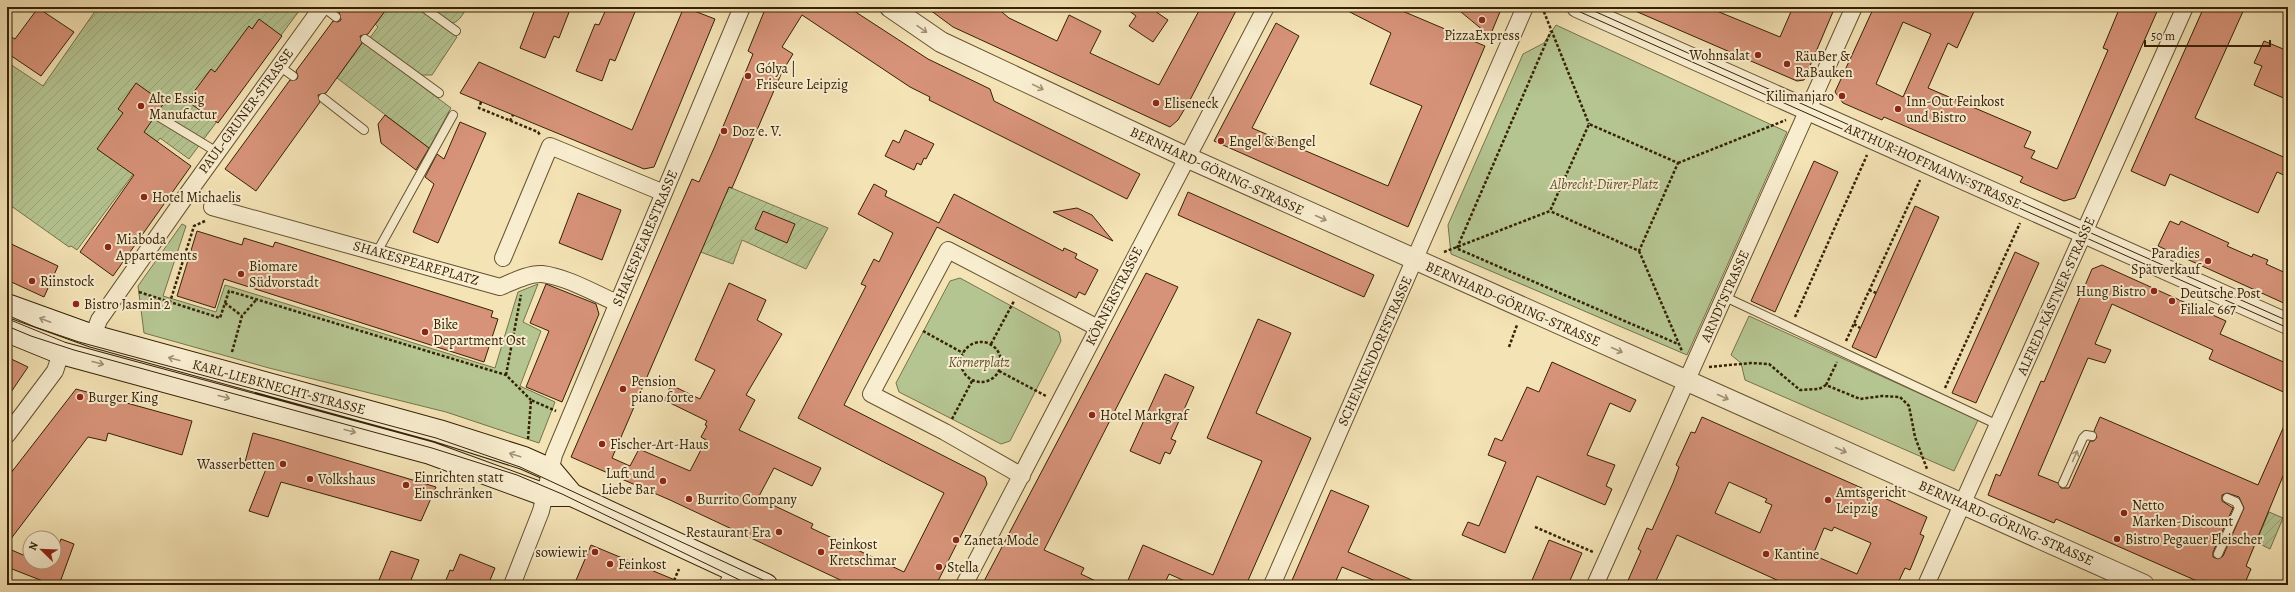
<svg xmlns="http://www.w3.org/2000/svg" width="2295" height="592" font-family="Alegreya,serif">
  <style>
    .green { fill: #b5c592; stroke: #76734c }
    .garden { fill: url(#garden-furrows); stroke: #76734c }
    .building { fill: #d79379; stroke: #362105; fill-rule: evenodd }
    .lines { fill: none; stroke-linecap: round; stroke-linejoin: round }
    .service-casing { stroke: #665231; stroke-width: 10 }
    .minor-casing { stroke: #665231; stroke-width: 18 }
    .tertiary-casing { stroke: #665231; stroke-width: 22 }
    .secondary-casing { stroke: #362105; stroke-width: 24 }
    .path { stroke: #362105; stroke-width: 2.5; stroke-dasharray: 3 2; stroke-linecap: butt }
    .service { stroke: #f8edcf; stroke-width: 8 }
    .minor { stroke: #f8edcf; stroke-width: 16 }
    .tertiary { stroke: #f8edcf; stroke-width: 20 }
    .secondary { stroke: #f8edcf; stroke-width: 22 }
    .tram { stroke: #362105; stroke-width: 1 }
    .oneway { stroke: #a19174 }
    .poi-dot { fill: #8f2418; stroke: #f8edcf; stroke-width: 1.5 }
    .labels { text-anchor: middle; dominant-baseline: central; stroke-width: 4; stroke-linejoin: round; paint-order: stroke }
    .poi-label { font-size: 14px; fill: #362105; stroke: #f8edcf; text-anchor: start }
    .street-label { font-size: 14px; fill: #362105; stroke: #f8edcf }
    .park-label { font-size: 14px; font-style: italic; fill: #5c522f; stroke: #f8edcf }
  </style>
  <defs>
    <pattern id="garden-furrows" width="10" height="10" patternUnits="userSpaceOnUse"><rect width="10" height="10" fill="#b5c592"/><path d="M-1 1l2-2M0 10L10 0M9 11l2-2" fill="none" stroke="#9ca97c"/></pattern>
  </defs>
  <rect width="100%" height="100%" fill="#f4e3b5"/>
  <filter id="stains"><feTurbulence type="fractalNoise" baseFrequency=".005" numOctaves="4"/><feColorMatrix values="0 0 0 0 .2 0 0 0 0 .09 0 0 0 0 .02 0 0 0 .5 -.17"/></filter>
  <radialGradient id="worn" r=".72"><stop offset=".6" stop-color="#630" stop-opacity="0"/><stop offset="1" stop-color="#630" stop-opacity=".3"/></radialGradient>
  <path class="green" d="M1556 25 1787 132 1687 355 1451 254 1448 225 1523 54 1544 43Z
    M182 224 186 226 163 296 216 312 225 285 495 368 518 292 538 284 523 322 541 331 520 386 555 402 539 443 446 412 269 368 144 333 138 286Z
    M960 278 1059 332 1061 341 1010 441 1001 444 899 392 896 383 950 281Z
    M1749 316 1978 420 1954 471 1745 380 1741 363 1731 355Z"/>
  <path class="garden" d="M98 7H302L189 159 160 138 77 250 71 246 69 247 7 203V62L43 86Z
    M388 7H417L457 37 432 75H419L369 39 378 27 375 24Z
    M428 7H467C453 34 448 21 428 7Z
    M363 42 451 108 429 148 337 78Z
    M729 187 828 228 806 269 742 240 733 264 698 251Z
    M2269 512 2283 518 2270 549 2256 542Z"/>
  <path class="building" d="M343 7H388L368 34 360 36 362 43 326 93 318 95 320 102 256 191 225 169 290 80 297 79 298 76 296 71 333 21 338 22 341 20 339 12Z
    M536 7H571L559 38 554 36 545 58 520 48Z
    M607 7H637L615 61 610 59 602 81 576 71 595 24 599 25Z
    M684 7 715 19 654 167 644 169 460 93 479 62 632 130Z
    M766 7H848L928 59 990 89 994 101 1140 174 1127 199 929 100 930 97 910 87 802 15 782 47 793 54 782 72 732 188 729 187 612 458 630 466 639 449 690 471 706 440 701 437 707 426 705 425 707 421 664 400 671 385 700 399 715 370 695 360 729 283 766 300 757 320 782 334 746 395 755 400 739 430 821 468 812 486 774 468 758 498 813 524 811 528 904 572 944 493 798 418 866 286 861 284 874 259 879 262 893 233 858 214 874 184 887 191 885 196 939 223 954 194 1063 251 1064 248 1077 254 1075 258 1098 270 1085 295 1079 292 1076 298 937 227 866 362 844 405 985 477 987 484 936 585H851L670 500 571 457 692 179 699 182 715 146 753 54 748 51Z
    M926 7H996L1009 18 1057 41 1069 15 1101 31 1090 53 1159 85 1201 7H1238L1190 100 1178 120 1170 127 953 27Z
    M1124 7H1149L1168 20 1153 42 1129 26 1136 16Z
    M1340 7H1393L1485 46 1408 227 1214 141 1276 23 1299 36 1252 128 1388 186 1422 106 1370 84 1391 33Z
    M1455 7H1502L1490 36Z
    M1626 7H1707L1780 37 1793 7H1835L1804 80 1797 81Z
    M1874 7H1976L1957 48 1948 43 1928 88 2031 132 2024 147 2035 151 2031 158 2057 169 2108 50 2103 48 2120 7H2159L2075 198 2064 201 2020 182 2023 177 1884 117 1882 120 1843 103 1835 92ZM1903 22 1931 34 1903 97 1876 84Z
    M2204 7H2245L2195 118 2288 159V177L2277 172 2258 213 2170 174 2165 186 2131 171Z
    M38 8 74 32 41 76 7 53V35L15 39Z
    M259 19 282 36 218 123 187 101 211 69 215 72 249 26 252 29Z
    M2264 41 2288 51V100L2254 85 2262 66 2254 63Z
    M136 83 164 103 159 110 152 112 153 119 144 132 191 166 113 276 80 252 134 175 97 149 123 113 118 109Z
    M385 115 429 148 416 170 381 143 378 124Z
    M460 122 486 133 438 243 413 232 434 184 425 177 437 154 444 159Z
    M905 130 934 144 926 159 924 158 921 165 917 163 914 170 885 156 893 140 899 143Z
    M1814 161 1838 172 1775 312 1751 301Z
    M1188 192 1374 275 1364 297 1178 215Z
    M578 193 621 210 602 260 559 243Z
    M1915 206 1939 217 1876 358 1852 347Z
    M1077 208 1092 215 1113 241 1053 212Z
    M763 211 795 224 787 243 755 229Z
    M2170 221 2179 225 2181 221 2229 243 2227 246 2252 257 2253 254 2268 260 2266 264 2288 274V305L2158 246Z
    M197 231 242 245 244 238 273 247 275 242 493 311 491 317 498 319 484 362 224 279 215 308 177 296Z
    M7 242 58 266 44 297 7 280Z
    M2015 252 2039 263 1976 403 1952 393Z
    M2102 265 2226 321 2220 334 2288 364V394L2209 359 2213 350 2112 304 2095 344 2111 350 2105 363 2088 358 2038 475 2058 483 2061 488H2069L2090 441H2094L2097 437 2094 431 2100 417 2258 485 2288 417V464L2246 566 2251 569 2244 585H2206L2056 519 2054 523 1988 495 1996 474 2000 476 2041 381 2044 382 2092 269ZM2227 493 2239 497 2244 508 2223 556 2218 559 2213 557V552L2233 508 2222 501V495Z
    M1146 273 1178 287 1044 550 1084 568 1081 574 1104 585H982Z
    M546 284 596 304 599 314 562 402 526 387 549 331 530 323Z
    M1258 319 1291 333 1256 413 1311 438 1246 585H1194L1169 574 1164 585H1126L1143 545 1213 575 1262 461 1207 438Z
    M7 357 28 367 7 398Z
    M1552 362 1636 400 1630 412 1610 403 1587 455 1615 465 1606 486 1612 489 1605 505 1537 476 1505 553 1462 535 1468 522 1479 526 1506 462 1488 455 1495 438 1502 441 1527 387 1539 392Z
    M1165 374 1194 387 1171 439 1176 441 1170 454 1165 452 1160 464 1130 451Z
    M76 389 192 421 182 455 108 433 106 441 88 437 7 544V478Z
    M1702 417 1927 517 1920 534 1924 536 1910 570 1905 568 1897 585H1788L1677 535 1654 585H1626L1641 551 1638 549 1647 528 1652 530 1673 483 1679 467 1676 465 1691 432 1695 433ZM1729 482 1767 499 1765 502 1772 505 1760 533 1715 513ZM1834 527 1871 543 1857 574 1813 555 1824 528 1832 531Z
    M253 433 279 440 436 487 421 521 281 482 268 517 249 511 266 469 245 462Z
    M1331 490 1369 506 1348 552 1423 585H1385L1342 567 1334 585H1290Z
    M61 539 74 544 59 585H53L7 567V548L30 558V562H54V556Z
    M1549 540 1582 553 1568 585H1530Z
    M591 545 687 585H574Z
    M391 551 419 560 409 585H377Z
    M460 554 495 568 488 585H444L450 570 453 571Z"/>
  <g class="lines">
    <defs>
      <path id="service" d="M323 7 336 17
        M423 7 456 31
        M365 39 439 93
        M279 66 293 76
        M323 98 364 130
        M156 115 217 152
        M377 252 453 115
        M1725 297 1998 425
        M2063 483 2083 438 2086 435 2092 436
        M2218 554 2239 508 2236 502 2227 498"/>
      <path id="minor" d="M212 207 500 287C512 282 529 273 542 274 567 277 594 293 617 303
        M503 258 550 146 664 193
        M93 336 99 320 188 193 322 7
        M7 435 55 371 61 353
        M1022 476 945 432 871 394 948 250 1098 328
        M512 585 541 511 554 455 742 7
        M727 585 735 570
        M964 585 1266 7
        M1272 585 1525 7
        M1595 585 1854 7
        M1926 585 2185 7"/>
      <path id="tertiary" d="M890 7 941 42 1186 157 2144 585
        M1577 7 2288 324"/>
      <path id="secondary" d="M7 305 93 336 439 431 524 458 551 470 572 495
        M7 331 61 353 430 453 545 495H572L766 585"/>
    </defs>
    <use href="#service" class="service-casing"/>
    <use href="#minor" class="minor-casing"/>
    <use href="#tertiary" class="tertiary-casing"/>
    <use href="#secondary" class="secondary-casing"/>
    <path class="path" d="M1542 7 1589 124
      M481 102 479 108 538 132 540 135
      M510 121 513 115
      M1678 163 1786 120
      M205 221 194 226 170 302 220 318 229 291 506 375 531 400
      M1457 248 1551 31
      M1458 249 1678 344
      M1639 251 1682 351
      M1444 252 1550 211 1589 124 1678 163 1639 251 1550 211
      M1869 290 1876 293
      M139 292 170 302
      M225 303 242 316
      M1795 317 1867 155
      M1854 324 1860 328
      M923 331 963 353
      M1846 341 1920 180
      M961 362a20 20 0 1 1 40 0a20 20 0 1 1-40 0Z
      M991 344 1014 301
      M1509 347 1517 325
      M232 352 242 316 256 300
      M1709 367 1751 363 1769 364 1800 390 1819 389 1826 385 1860 399 1882 396 1900 397 1909 406 1915 437 1927 469
      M999 371 1046 396
      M506 375 521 295
      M1826 385 1837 362
      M1945 388 2020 223
      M952 419 972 381
      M528 439 531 400 556 411
      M1535 527 1593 552
      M672 585 679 569"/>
    <use href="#service" class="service"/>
    <use href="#minor" class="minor"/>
    <use href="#tertiary" class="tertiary"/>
    <use href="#secondary" class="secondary"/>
    <path class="tram" d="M1569 7 2288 328
      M1585 7 2288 321
      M7 315 35 327 79 342 436 438 520 467 774 585
      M7 326 31 336 74 350 432 448 517 475 562 494 750 585"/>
  </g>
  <defs><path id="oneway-shaft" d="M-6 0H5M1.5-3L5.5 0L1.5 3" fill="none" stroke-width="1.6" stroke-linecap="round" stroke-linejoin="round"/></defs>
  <g class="oneway">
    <use href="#oneway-shaft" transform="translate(922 29) rotate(35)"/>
    <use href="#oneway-shaft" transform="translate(1038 87) rotate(26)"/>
    <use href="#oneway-shaft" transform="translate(1321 218) rotate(24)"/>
    <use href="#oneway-shaft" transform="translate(45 320) rotate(-159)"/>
    <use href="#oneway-shaft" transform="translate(1617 350) rotate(24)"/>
    <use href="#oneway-shaft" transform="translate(174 359) rotate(-165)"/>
    <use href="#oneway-shaft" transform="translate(98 363) rotate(15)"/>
    <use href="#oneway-shaft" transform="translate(224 397) rotate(15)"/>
    <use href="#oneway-shaft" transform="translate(1723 397) rotate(24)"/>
    <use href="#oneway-shaft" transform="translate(350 431) rotate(15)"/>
    <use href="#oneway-shaft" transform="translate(1841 450) rotate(24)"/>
    <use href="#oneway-shaft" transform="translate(515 455) rotate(-162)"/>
    <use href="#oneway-shaft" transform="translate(2075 456) rotate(-66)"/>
  </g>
  <g class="poi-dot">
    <circle cx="1482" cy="20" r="4"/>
    <circle cx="1758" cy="55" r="4"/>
    <circle cx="1787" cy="64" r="4"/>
    <circle cx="748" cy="76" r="4"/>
    <circle cx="1842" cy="96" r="4"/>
    <circle cx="1156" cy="103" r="4"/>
    <circle cx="141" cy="106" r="4"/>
    <circle cx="1898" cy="109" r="4"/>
    <circle cx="724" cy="131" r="4"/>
    <circle cx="1221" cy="141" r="4"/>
    <circle cx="144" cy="197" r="4"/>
    <circle cx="108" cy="247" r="4"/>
    <circle cx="2208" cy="261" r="4"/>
    <circle cx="241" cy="274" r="4"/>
    <circle cx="32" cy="281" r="4"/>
    <circle cx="2154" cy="291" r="4"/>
    <circle cx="2172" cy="301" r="4"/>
    <circle cx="76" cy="304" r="4"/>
    <circle cx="425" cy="332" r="4"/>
    <circle cx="623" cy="389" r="4"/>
    <circle cx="80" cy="397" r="4"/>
    <circle cx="1092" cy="415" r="4"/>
    <circle cx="602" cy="444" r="4"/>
    <circle cx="283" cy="464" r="4"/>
    <circle cx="310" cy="479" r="4"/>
    <circle cx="663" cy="481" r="4"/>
    <circle cx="406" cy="485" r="4"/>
    <circle cx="689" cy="499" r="4"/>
    <circle cx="1828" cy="500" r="4"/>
    <circle cx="2124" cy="513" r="4"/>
    <circle cx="779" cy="532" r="4"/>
    <circle cx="2117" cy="539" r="4"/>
    <circle cx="956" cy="540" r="4"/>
    <circle cx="595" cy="552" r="4"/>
    <circle cx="821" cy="552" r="4"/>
    <circle cx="1766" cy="554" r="4"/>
    <circle cx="610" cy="564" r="4"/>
    <circle cx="939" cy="567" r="4"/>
  </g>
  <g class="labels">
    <g class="poi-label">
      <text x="1482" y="35" text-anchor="middle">PizzaExpress</text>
      <text x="1750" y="55" text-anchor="end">Wohnsalat</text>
      <text x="1795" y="56">RäuBer &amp;<tspan x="1795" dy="16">RaBauken</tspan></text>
      <text x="756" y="68">Gólya |<tspan x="756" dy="16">Friseure Leipzig</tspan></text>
      <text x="1834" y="96" text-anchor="end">Kilimanjaro</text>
      <text x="149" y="98">Alte Essig<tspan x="149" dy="16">Manufactur</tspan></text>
      <text x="1906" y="101">Inn-Out Feinkost<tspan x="1906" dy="16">und Bistro</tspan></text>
      <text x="1164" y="103">Eliseneck</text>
      <text x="732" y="131">Doz e. V.</text>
      <text x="1229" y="141">Engel &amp; Bengel</text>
      <text x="152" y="197">Hotel Michaelis</text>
      <text x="116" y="239">Miaboda<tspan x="116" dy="16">Appartements</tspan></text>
      <text x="2200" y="253" text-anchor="end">Paradies<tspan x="2200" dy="16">Spätverkauf</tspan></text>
      <text x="249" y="266">Biomare<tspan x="249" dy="16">Südvorstadt</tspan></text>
      <text x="40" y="281">Riinstock</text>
      <text x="2146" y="291" text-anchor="end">Hung Bistro</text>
      <text x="2180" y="293">Deutsche Post<tspan x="2180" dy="16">Filiale 667</tspan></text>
      <text x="84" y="304">Bistro Jasmin 2</text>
      <text x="433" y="324">Bike<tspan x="433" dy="16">Department Ost</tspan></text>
      <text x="631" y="381">Pension<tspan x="631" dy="16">piano forte</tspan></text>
      <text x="88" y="397">Burger King</text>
      <text x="1100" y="415">Hotel Markgraf</text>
      <text x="610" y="444">Fischer-Art-Haus</text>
      <text x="275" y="464" text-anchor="end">Wasserbetten</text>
      <text x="655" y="473" text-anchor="end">Luft und<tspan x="655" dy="16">Liebe Bar</tspan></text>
      <text x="414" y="477">Einrichten statt<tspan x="414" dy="16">Einschränken</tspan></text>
      <text x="318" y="479">Volkshaus</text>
      <text x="1836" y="492">Amtsgericht<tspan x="1836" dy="16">Leipzig</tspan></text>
      <text x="697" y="499">Burrito Company</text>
      <text x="2132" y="505">Netto<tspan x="2132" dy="16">Marken-Discount</tspan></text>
      <text x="771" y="532" text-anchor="end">Restaurant Era</text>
      <text x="2125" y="539">Bistro Pegauer Fleischer</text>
      <text x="964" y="540">Zaneta Mode</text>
      <text x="829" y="544">Feinkost<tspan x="829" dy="16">Kretschmar</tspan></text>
      <text x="587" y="552" text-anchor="end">sowiewir</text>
      <text x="1774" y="554">Kantine</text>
      <text x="618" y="564">Feinkost</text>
      <text x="947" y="567">Stella</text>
    </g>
    <g class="street-label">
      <text transform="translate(246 111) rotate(-54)">PAUL-GRUNER-STRASSE</text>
      <text transform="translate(1933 166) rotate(24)">ARTHUR-HOFFMANN-STRASSE</text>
      <text transform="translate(1217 171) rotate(25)">BERNHARD-GÖRING-STRASSE</text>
      <text transform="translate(645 238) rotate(-67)">SHAKESPEARESTRASSE</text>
      <text transform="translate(416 263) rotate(16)">SHAKESPEAREPLATZ</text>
      <text transform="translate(1114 296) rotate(-63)">KÖRNERSTRASSE</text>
      <text transform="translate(1725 296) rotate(-66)">ARNDTSTRASSE</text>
      <text transform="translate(2056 296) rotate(-66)">ALFRED-KÄSTNER-STRASSE</text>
      <text transform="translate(1513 304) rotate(24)">BERNHARD-GÖRING-STRASSE</text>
      <text transform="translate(1375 351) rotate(-66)">SCHENKENDORFSTRASSE</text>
      <text transform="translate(279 387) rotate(15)">KARL-LIEBKNECHT-STRASSE</text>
      <text transform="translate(2006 523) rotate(24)">BERNHARD-GÖRING-STRASSE</text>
    </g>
    <g class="park-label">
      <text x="1604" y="184">Albrecht-Dürer-Platz</text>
      <text x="979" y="362">Körnerplatz</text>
    </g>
  </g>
  <rect width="2295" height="592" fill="none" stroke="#f4e3b5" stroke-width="24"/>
  <rect x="8" y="8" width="2279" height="576" fill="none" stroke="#362105" stroke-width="2"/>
  <rect x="12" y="12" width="2271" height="568" fill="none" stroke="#362105"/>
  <g transform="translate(42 550) rotate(293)"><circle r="19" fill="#f8edcf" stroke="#aa9b7e"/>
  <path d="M0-3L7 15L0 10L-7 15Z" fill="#8f2418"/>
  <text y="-6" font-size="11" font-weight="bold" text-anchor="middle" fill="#362105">N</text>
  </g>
  <path d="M2145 40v6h125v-6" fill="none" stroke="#362105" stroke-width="2"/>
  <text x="2151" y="40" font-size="12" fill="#362105" stroke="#f8edcf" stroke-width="3" paint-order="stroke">50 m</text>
  <rect width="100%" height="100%" filter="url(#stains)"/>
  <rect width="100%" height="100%" fill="url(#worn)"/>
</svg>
